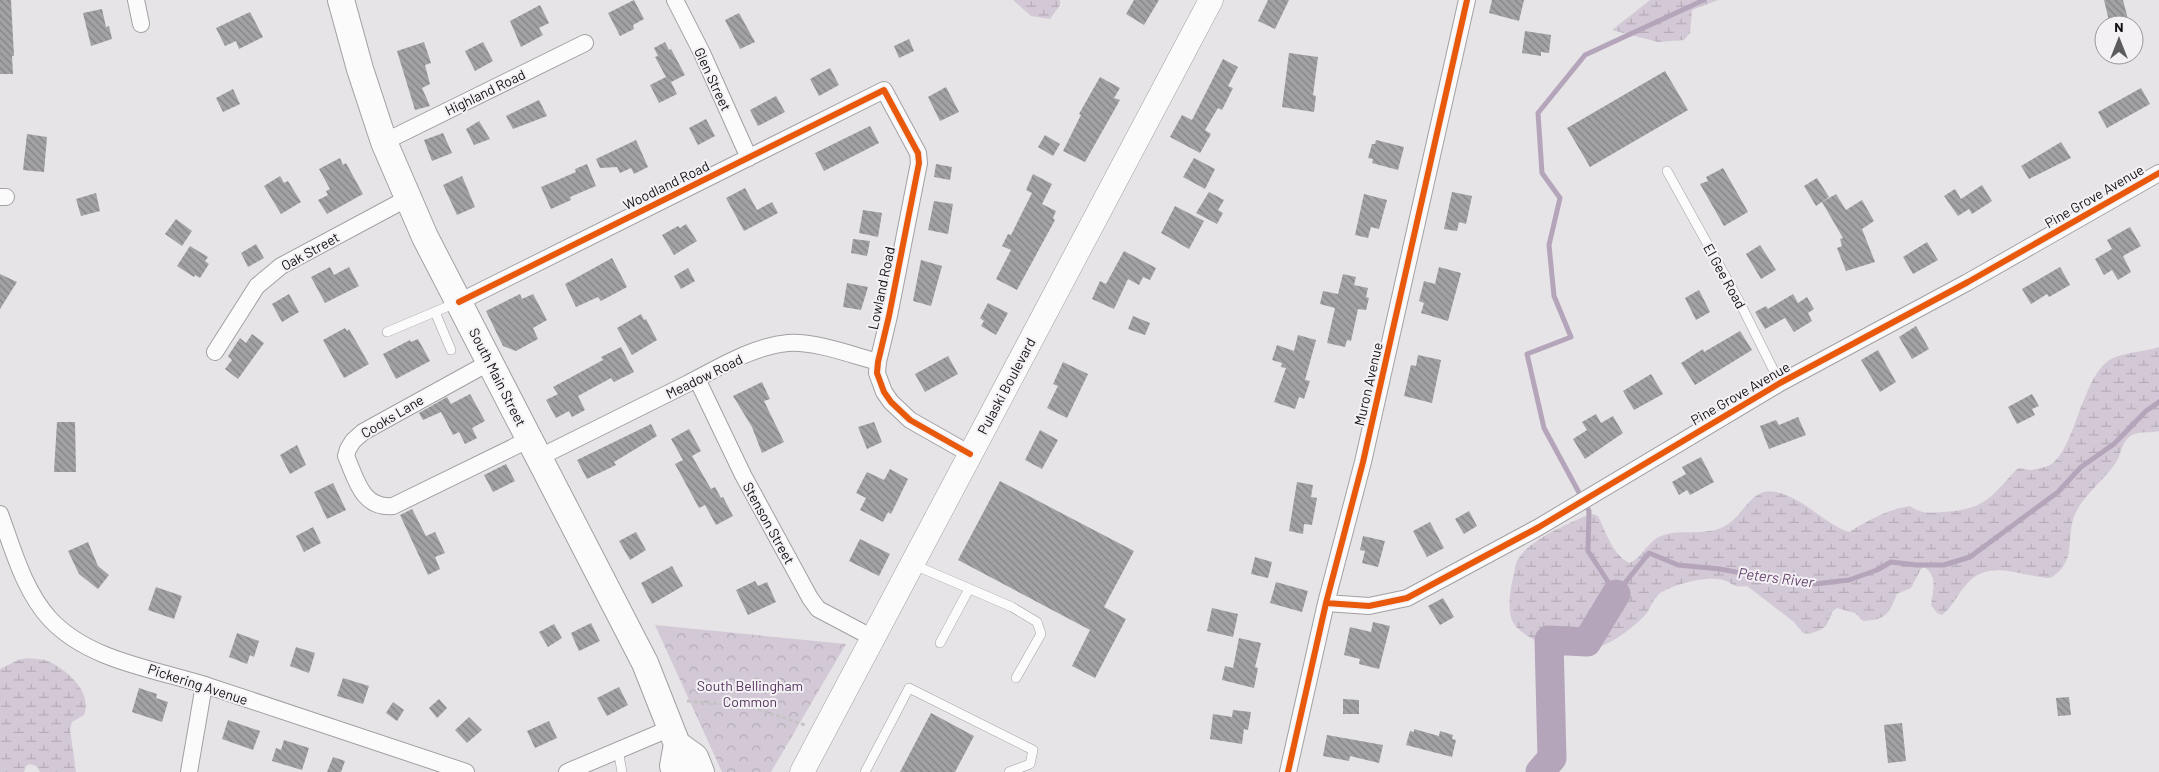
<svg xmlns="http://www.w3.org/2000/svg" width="2159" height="772" font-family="Barlow,sans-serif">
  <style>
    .wetland { fill: url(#wetland-marsh) }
    .park { fill: url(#park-crowns) }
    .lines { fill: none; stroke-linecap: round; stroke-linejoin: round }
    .stream { stroke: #b5a5ba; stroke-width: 5 }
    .river { stroke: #b5a5ba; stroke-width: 29 }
    .building { fill: url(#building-back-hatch) }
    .lane-casing { stroke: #a2a0a2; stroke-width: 10 }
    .street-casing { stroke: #a2a0a2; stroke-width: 18 }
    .secondary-casing { stroke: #a2a0a2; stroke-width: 25 }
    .primary-casing { stroke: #a2a0a2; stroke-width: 28 }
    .path { stroke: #c5c4c5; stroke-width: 3; stroke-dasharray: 4 2.5; stroke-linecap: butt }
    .lane { stroke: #fbfbfb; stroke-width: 9 }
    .street { stroke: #fbfbfb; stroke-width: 16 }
    .secondary { stroke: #fbfbfb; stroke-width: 24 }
    .primary { stroke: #fbfbfb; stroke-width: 26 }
    .cycleway-casing { stroke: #f4f1f5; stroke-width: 9 }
    .cycleway { stroke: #e8590c; stroke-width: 6 }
    .labels { text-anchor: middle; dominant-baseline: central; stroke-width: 4; stroke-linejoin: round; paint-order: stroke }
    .street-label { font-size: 14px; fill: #121113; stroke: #f4f1f5 }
    .park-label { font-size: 14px; fill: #55345d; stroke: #f4f1f5 }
    .water-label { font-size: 15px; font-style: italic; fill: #694771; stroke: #f4f1f5 }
  </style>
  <defs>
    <pattern id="wetland-marsh" width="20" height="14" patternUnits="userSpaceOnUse" patternTransform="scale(1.25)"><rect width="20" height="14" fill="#d3c9d6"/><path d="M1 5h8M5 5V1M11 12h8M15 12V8" fill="none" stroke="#b4acb7"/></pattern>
    <pattern id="park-crowns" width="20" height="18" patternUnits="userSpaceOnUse" patternTransform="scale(1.25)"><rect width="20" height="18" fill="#d3c9d6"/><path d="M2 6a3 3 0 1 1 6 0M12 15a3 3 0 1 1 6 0" fill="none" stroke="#b4acb7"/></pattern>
    <pattern id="building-back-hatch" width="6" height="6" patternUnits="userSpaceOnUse" patternTransform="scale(1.25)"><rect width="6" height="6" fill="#a2a1a3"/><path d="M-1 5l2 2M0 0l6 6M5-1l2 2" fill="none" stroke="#838284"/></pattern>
  </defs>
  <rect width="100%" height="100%" fill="#e6e4e7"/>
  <path class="wetland" d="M1013 0H1060V5L1050 19 1031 16Z
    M1650 0H1718L1692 10 1690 33 1684 40 1658 42 1612 30Z
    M2159 347V431C2150 434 2137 430 2129 437 2121 444 2121 456 2115 464 2103 481 2085 494 2076 512 2064 536 2079 562 2050 578 2022 577 1988 557 1966 585 1957 595 1953 606 1942 615L1937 613 1931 605C1933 590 1938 576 1924 567L1921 569 1911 588 1897 594C1889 614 1886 620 1863 621L1855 613 1837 608 1833 611 1826 626 1818 631 1809 634 1803 633 1794 622 1747 586C1730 588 1735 583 1723 580 1705 576 1680 583 1664 591 1654 595 1652 606 1646 614 1639 622 1629 630 1620 636 1593 655 1559 655 1531 638 1523 633 1513 627 1511 617 1507 601 1512 583 1515 568 1519 543 1565 526 1585 516L1593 514 1598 516C1606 532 1613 556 1630 563 1642 557 1648 541 1661 536 1681 528 1706 537 1725 526 1744 516 1751 486 1776 492 1804 498 1823 523 1849 532 1869 520 1886 510 1910 506 1921 514 1929 513 1943 512 1985 509 1989 499 2017 469 2022 467 2026 470 2031 470 2037 469 2045 467 2050 465 2075 451 2082 375 2111 359 2124 352 2144 352 2159 347Z
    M28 658C35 659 42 659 48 661 67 670 93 692 84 715L72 722 70 729 76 772H40L36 766 30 764 26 766 24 772H0V669L18 660Z"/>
  <path class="park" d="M655 625 846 644 771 772H722Z"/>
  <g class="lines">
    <path class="stream" d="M1704 0 1585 55 1538 113 1542 173 1560 198 1549 245 1554 296 1571 337 1527 354 1544 428 1589 511 1588 551 1616 594 1649 553 1678 565 1720 569 1788 582 1815 584 1849 580 1877 570 1891 562 1916 565H1944L1970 557 2058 492 2081 467 2114 444 2146 411 2159 402"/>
    <path class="river" d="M1540 772 1552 758 1549 640 1587 642 1616 594"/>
  </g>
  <path class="building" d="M0 0H11L14 56H12L13 74H0Z
    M634 0 644 19 633 25 634 29 620 36 608 13Z
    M1134 0H1159L1144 25 1126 14Z
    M1268 0H1289L1275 29 1258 21Z
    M1492 0H1524L1519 21 1489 13Z
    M2104 0H2123L2129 23 2110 25Z
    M540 5 549 23 539 28 543 35 521 47 510 21Z
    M102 9 106 27 109 26 112 39 91 46 83 13Z
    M250 12 263 37 239 49 236 41 225 46 216 28Z
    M739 13 755 42 740 49 725 20Z
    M1525 31 1551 35 1549 53 1541 52V56L1522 53Z
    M909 39 914 51 899 58 894 46Z
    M424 42 431 63 425 65 430 84 422 88 430 106 415 110 397 51Z
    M483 42 493 61 475 71 465 51Z
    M665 42 669 50 671 49 685 75 671 82 677 94 659 103 650 85 666 77 655 57 658 56 654 48Z
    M1289 53 1318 57 1313 95 1316 96 1314 112 1282 107Z
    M1223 59 1238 67 1228 86 1233 88 1222 110 1218 108 1205 130 1211 134 1200 153 1170 137 1182 115 1192 120Z
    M830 68 839 85 819 96 810 79Z
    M1665 71 1688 110 1590 167 1567 128Z
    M1100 77 1120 88 1114 98 1120 100 1085 162 1063 151 1081 115 1079 114Z
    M946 87 959 112 940 121 928 97Z
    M2141 88 2150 104 2107 128 2098 112Z
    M233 89 240 104 223 112 216 98Z
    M776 96 785 112 758 126 750 110Z
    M539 100 547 116 513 129 506 116Z
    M706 119 715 136 698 145 689 128Z
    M479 121 490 139 474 145 466 129Z
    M870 126 879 143 824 171 815 153Z
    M443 133 452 153 432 161 424 140Z
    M27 134 47 137 44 172 23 170Z
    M1045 135 1060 144 1053 156 1038 147Z
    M636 140 648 167 634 174 631 168 620 173 617 167 600 168 596 159Z
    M1376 140 1404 147 1398 170 1372 163 1373 159 1368 158 1372 144H1375Z
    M2061 142 2071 158 2029 179 2021 166Z
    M340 158 343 165 346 163 363 194 327 214 318 200 328 195 326 191 330 189 319 169Z
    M1194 158 1215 169 1205 189 1183 177Z
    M587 164 596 186 570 197 571 200 551 209 541 187 576 172 575 169Z
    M936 164 952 167 950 180 934 177Z
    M1723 168 1748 212 1724 226 1700 184 1708 181 1706 177Z
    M1033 174 1052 184 1042 204 1056 211 1053 218 1055 220 1017 290 996 279 1011 250 1002 246 1008 234 1011 235 1032 193 1026 190Z
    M280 176 284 183 288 181 301 202 281 214 264 186Z
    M462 176 475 207 457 215 443 185Z
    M1817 178 1829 197 1816 206 1804 186Z
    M1982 185 1992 201 1972 214 1969 209 1958 216 1944 196 1955 189 1961 199Z
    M745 188 757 210 772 202 778 213 744 231 726 198Z
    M1209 192 1224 200 1218 210 1223 213 1217 224 1196 213Z
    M1452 192 1472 196 1466 224 1459 222 1457 231 1444 229Z
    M96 193 100 211 81 216 76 199Z
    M1364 194 1387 200 1379 229 1371 227 1368 238 1355 235Z
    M1836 194 1846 210 1862 200 1874 221 1862 229 1875 262 1846 271 1837 248 1842 246 1840 239 1843 238 1822 202Z
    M934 201 953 204 948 234 928 230Z
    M1175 206 1204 221 1189 249 1161 233Z
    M863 210 882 213 878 237 859 233Z
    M176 219 192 231 182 246 165 234Z
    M686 224 697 241 674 255 662 235 678 226 680 228Z
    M2130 227 2141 246 2123 256 2131 272 2118 280 2112 270 2104 275 2095 259 2112 249 2107 240Z
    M853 239 870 241 867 256 851 253Z
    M1927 242 1938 260 1913 274 1903 257Z
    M256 244 264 258 248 267 241 253Z
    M1760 245 1776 270 1761 279 1746 254Z
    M190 246 208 257 205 261 209 264 200 278 195 275 194 277 177 266Z
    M1124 251 1156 268 1150 280 1143 277 1139 285 1128 279 1114 309 1092 299 1100 281 1106 284Z
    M612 258 627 287 601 301 598 297 576 307 565 284Z
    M921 260 942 266 931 306 913 301Z
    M330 267 334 275 349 267 359 286 325 303 311 277Z
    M1439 267 1461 273 1448 321 1421 313 1424 303 1419 301 1424 281 1435 284Z
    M2060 267 2070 285 2049 297 2047 294 2031 304 2022 289Z
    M688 268 695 281 681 289 674 276Z
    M0 274 17 282 0 309Z
    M1343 274 1356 277 1354 285 1368 288 1366 297 1369 298 1366 310 1358 309 1351 341 1347 340 1345 347 1327 343 1335 308 1320 304 1323 291 1338 294Z
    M847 283 868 287 861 310 843 307Z
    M1699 290 1710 312 1696 320 1685 298Z
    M289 294 299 312 282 322 272 304Z
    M520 294 522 299 533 294 547 320 533 328 538 339 516 351 503 346 486 311Z
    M1793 294 1798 303 1807 297 1814 309 1808 313 1812 321 1794 332 1785 318 1765 329 1755 312 1766 306 1768 309Z
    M988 303 1008 313 996 335 981 326 984 321 980 318Z
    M641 314 644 320 646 319 657 340 632 355 617 328Z
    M1133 316 1150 323 1145 335 1128 329Z
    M1916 326 1929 349 1912 359 1899 337Z
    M345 328 347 331 349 329 369 364 344 378 323 340Z
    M1740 331 1752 350 1695 385 1681 363 1703 349 1704 352Z
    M252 334 264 343 238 379 225 369 232 360 228 356 240 338 246 343Z
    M1298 335 1316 340 1305 380 1310 381 1304 399 1299 397 1295 409 1274 402 1286 368 1281 367 1282 363 1272 360 1277 345 1294 351Z
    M418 339 430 361 396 379 383 354 410 340 411 342Z
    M621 347 634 372 614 382 611 378 578 396 585 410 572 417 569 411 556 418 546 400 558 394 553 387 603 360 601 357Z
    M1878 350 1896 382 1880 392 1861 360Z
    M1418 355 1441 360 1432 403 1404 396 1411 365 1416 366Z
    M948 356 958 374 925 392 915 374Z
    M1063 362 1088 374 1067 418 1047 408 1058 386 1053 384Z
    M1651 374 1663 394 1634 410 1623 391Z
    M762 382 770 399 764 401 784 442 762 453 752 427 733 396Z
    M470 394 485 421 472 428 477 438 465 444 459 432 453 435 441 412 423 420 419 413 447 397 451 404Z
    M2032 394 2039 406 2032 409 2035 415 2017 424 2008 407Z
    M1596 414 1601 423 1613 416 1623 433 1585 459 1573 439 1587 430 1582 422Z
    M1798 417 1806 435 1769 449 1760 426 1776 420 1779 425Z
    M57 422H75L76 472H54Z
    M874 422 882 442 867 449 858 427Z
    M651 424 657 436 614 462 616 465 587 479 577 460Z
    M689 429 701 451 692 456 711 489 715 487 721 498 723 497 733 516 716 525 705 505 699 508 675 464 683 460 671 439Z
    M1040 430 1058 440 1042 469 1025 460Z
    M297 445 306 465 290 474 280 455Z
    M1701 457 1714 482 1690 495 1687 490 1679 495 1672 482 1686 474 1682 467Z
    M506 464 515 481 493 492 484 475Z
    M890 469 908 479 891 514 888 512 883 522 860 510 866 498 856 493 867 472 884 480Z
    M1000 481 1134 551 1104 607 1126 619 1095 678 1072 666 1090 630 958 560Z
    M1297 482 1313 485 1311 497 1317 498 1312 525 1304 524 1303 534 1289 531Z
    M333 483 346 510 327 519 314 492Z
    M412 509 426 536 435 532 445 553 435 557 440 569 428 575 400 515Z
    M1469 511 1477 526 1464 534 1455 519Z
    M1430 522 1444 548 1427 557 1413 531Z
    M313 527 321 543 304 552 296 536Z
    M636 532 646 550 630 560 619 541Z
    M1363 536 1385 541 1378 567 1362 563 1365 551 1360 550Z
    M860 539 890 554 879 576 849 561Z
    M88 542 98 566 109 575 98 589 79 574 68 551Z
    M1255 557 1272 562 1268 578 1251 574Z
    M672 566 683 586 652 604 641 583Z
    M755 581 758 586 767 582 776 602 748 615 736 590Z
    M1276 582 1308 591 1302 612 1270 603Z
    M156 587 182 596 174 619 148 610Z
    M1443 598 1454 617 1440 625 1428 606Z
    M1212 608 1238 614 1233 637 1207 631Z
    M1373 622 1390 626 1379 669 1359 664 1360 659 1344 655 1350 627 1371 632Z
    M591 623 600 641 579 651 571 633Z
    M554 624 562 638 548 647 539 632Z
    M237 633 259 641 254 657 250 655 247 664 229 657Z
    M1239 638 1261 643 1255 667 1258 668 1254 688 1222 680 1225 666 1233 668Z
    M296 647 315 653 309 673 290 666Z
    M343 678 369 686 363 704 337 696Z
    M619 687 628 705 607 716 597 698Z
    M139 688 157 694 156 698 168 702 162 722 132 712Z
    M2069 697 2071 715 2058 716 2056 698Z
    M439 699 447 708 437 718 429 708Z
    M1343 699 1359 700V714H1343Z
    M393 702 404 710 397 721 386 713Z
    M1233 710 1251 712 1248 730 1244 729 1242 744 1210 739 1213 714 1232 717Z
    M931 713 974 736 955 772H900Z
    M469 717 482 730 467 743 455 730Z
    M228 720 260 731 253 750 222 739Z
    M549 721 557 738 535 748 527 731Z
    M1902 723 1906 761 1888 763 1884 725Z
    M1414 729 1439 736 1440 731 1453 735 1452 739 1456 740 1452 757 1406 745 1410 731 1414 732Z
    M1327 735 1383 745 1379 763 1350 756 1349 761 1323 756Z
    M284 740 309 748 302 770 272 761 276 748 281 750Z
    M333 757 345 761 341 772H327Z"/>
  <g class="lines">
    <defs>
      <path id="lane" d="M1667 171 1738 299 1780 383
        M435 312 451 350
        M387 332 456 303
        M912 564 1012 607 1037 622 1041 634 1016 678
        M940 643 969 589
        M618 750 622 772
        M865 772 909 688 1033 750 1030 764 1009 772"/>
      <path id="street" d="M136 0 141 24
        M675 0 702 53 749 158
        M384 142 585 43
        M0 197H6
        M459 302 884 90 918 153 919 163 889 316 878 362 877 373 884 392 891 402 910 420 970 454
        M215 352 257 286 281 266 408 198
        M490 362 363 432 353 441 348 449 346 456C356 479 362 509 393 506L530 439
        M697 379 743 475 810 598 818 609 873 638
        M540 457C589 433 638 408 687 384 718 368 753 346 788 343 815 341 852 355 878 362
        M0 514C13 549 24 591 50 619 90 662 157 669 211 687 296 715 381 744 466 772
        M1326 603 1369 606 1407 598 1539 527 1780 383 1968 282 2159 173
        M189 772 204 685
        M567 772 671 728
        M1288 772 1326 603 1363 462 1467 0"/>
      <path id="secondary" d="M802 772 1211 0"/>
      <path id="primary" d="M341 0 360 69 384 142 425 237 645 663 677 744 673 766 675 772
        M677 744 695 757 701 772"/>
    </defs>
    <use href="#lane" class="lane-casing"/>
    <use href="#street" class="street-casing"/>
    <use href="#secondary" class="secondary-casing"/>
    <use href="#primary" class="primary-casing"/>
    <path class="path" d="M687 701 752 707 805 725"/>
    <use href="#lane" class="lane"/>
    <use href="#street" class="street"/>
    <use href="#secondary" class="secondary"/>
    <use href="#primary" class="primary"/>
    <defs>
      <path id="cycleway" d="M459 302 884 90 918 153 919 163 889 316 878 362 877 373 884 392 891 402 910 420 970 454
        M1326 603 1369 606 1407 598 1539 527 1780 383 1968 282 2159 173
        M1288 772 1326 603 1363 462 1467 0"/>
    </defs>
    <use href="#cycleway" class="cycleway-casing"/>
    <use href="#cycleway" class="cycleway"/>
  </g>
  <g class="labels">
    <g class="street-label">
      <text transform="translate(713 79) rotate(65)">Glen Street</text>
      <text transform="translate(485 92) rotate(-26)">Highland Road</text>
      <text transform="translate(666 185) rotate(-26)">Woodland Road</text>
      <text transform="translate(2094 196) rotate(-30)">Pine Grove Avenue</text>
      <text transform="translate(310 251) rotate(-29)">Oak Street</text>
      <text transform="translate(1725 276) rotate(61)">El Gee Road</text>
      <text transform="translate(881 288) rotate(-78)">Lowland Road</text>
      <text transform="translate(704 376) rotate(-26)">Meadow Road</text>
      <text transform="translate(498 377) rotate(63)">South Main Street</text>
      <text transform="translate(1368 384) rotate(-77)">Muron Avenue</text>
      <text transform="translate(1006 386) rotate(-62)">Pulaski Boulevard</text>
      <text transform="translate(1740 393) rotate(-30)">Pine Grove Avenue</text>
      <text transform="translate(392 416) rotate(-31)">Cooks Lane</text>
      <text transform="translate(769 523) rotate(61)">Stenson Street</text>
      <text transform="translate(198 684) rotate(18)">Pickering Avenue</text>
    </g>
    <g class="park-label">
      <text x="750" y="685">South Bellingham<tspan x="750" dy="16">Common</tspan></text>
    </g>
    <g class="water-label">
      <text transform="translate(1776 577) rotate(7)">Peters River</text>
    </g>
  </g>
  <g transform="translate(2119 40)"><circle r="24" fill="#f4f1f5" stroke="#9a979b"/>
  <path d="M0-4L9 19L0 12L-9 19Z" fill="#5c5b5d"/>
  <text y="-8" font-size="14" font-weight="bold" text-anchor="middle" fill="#121113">N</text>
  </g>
</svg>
